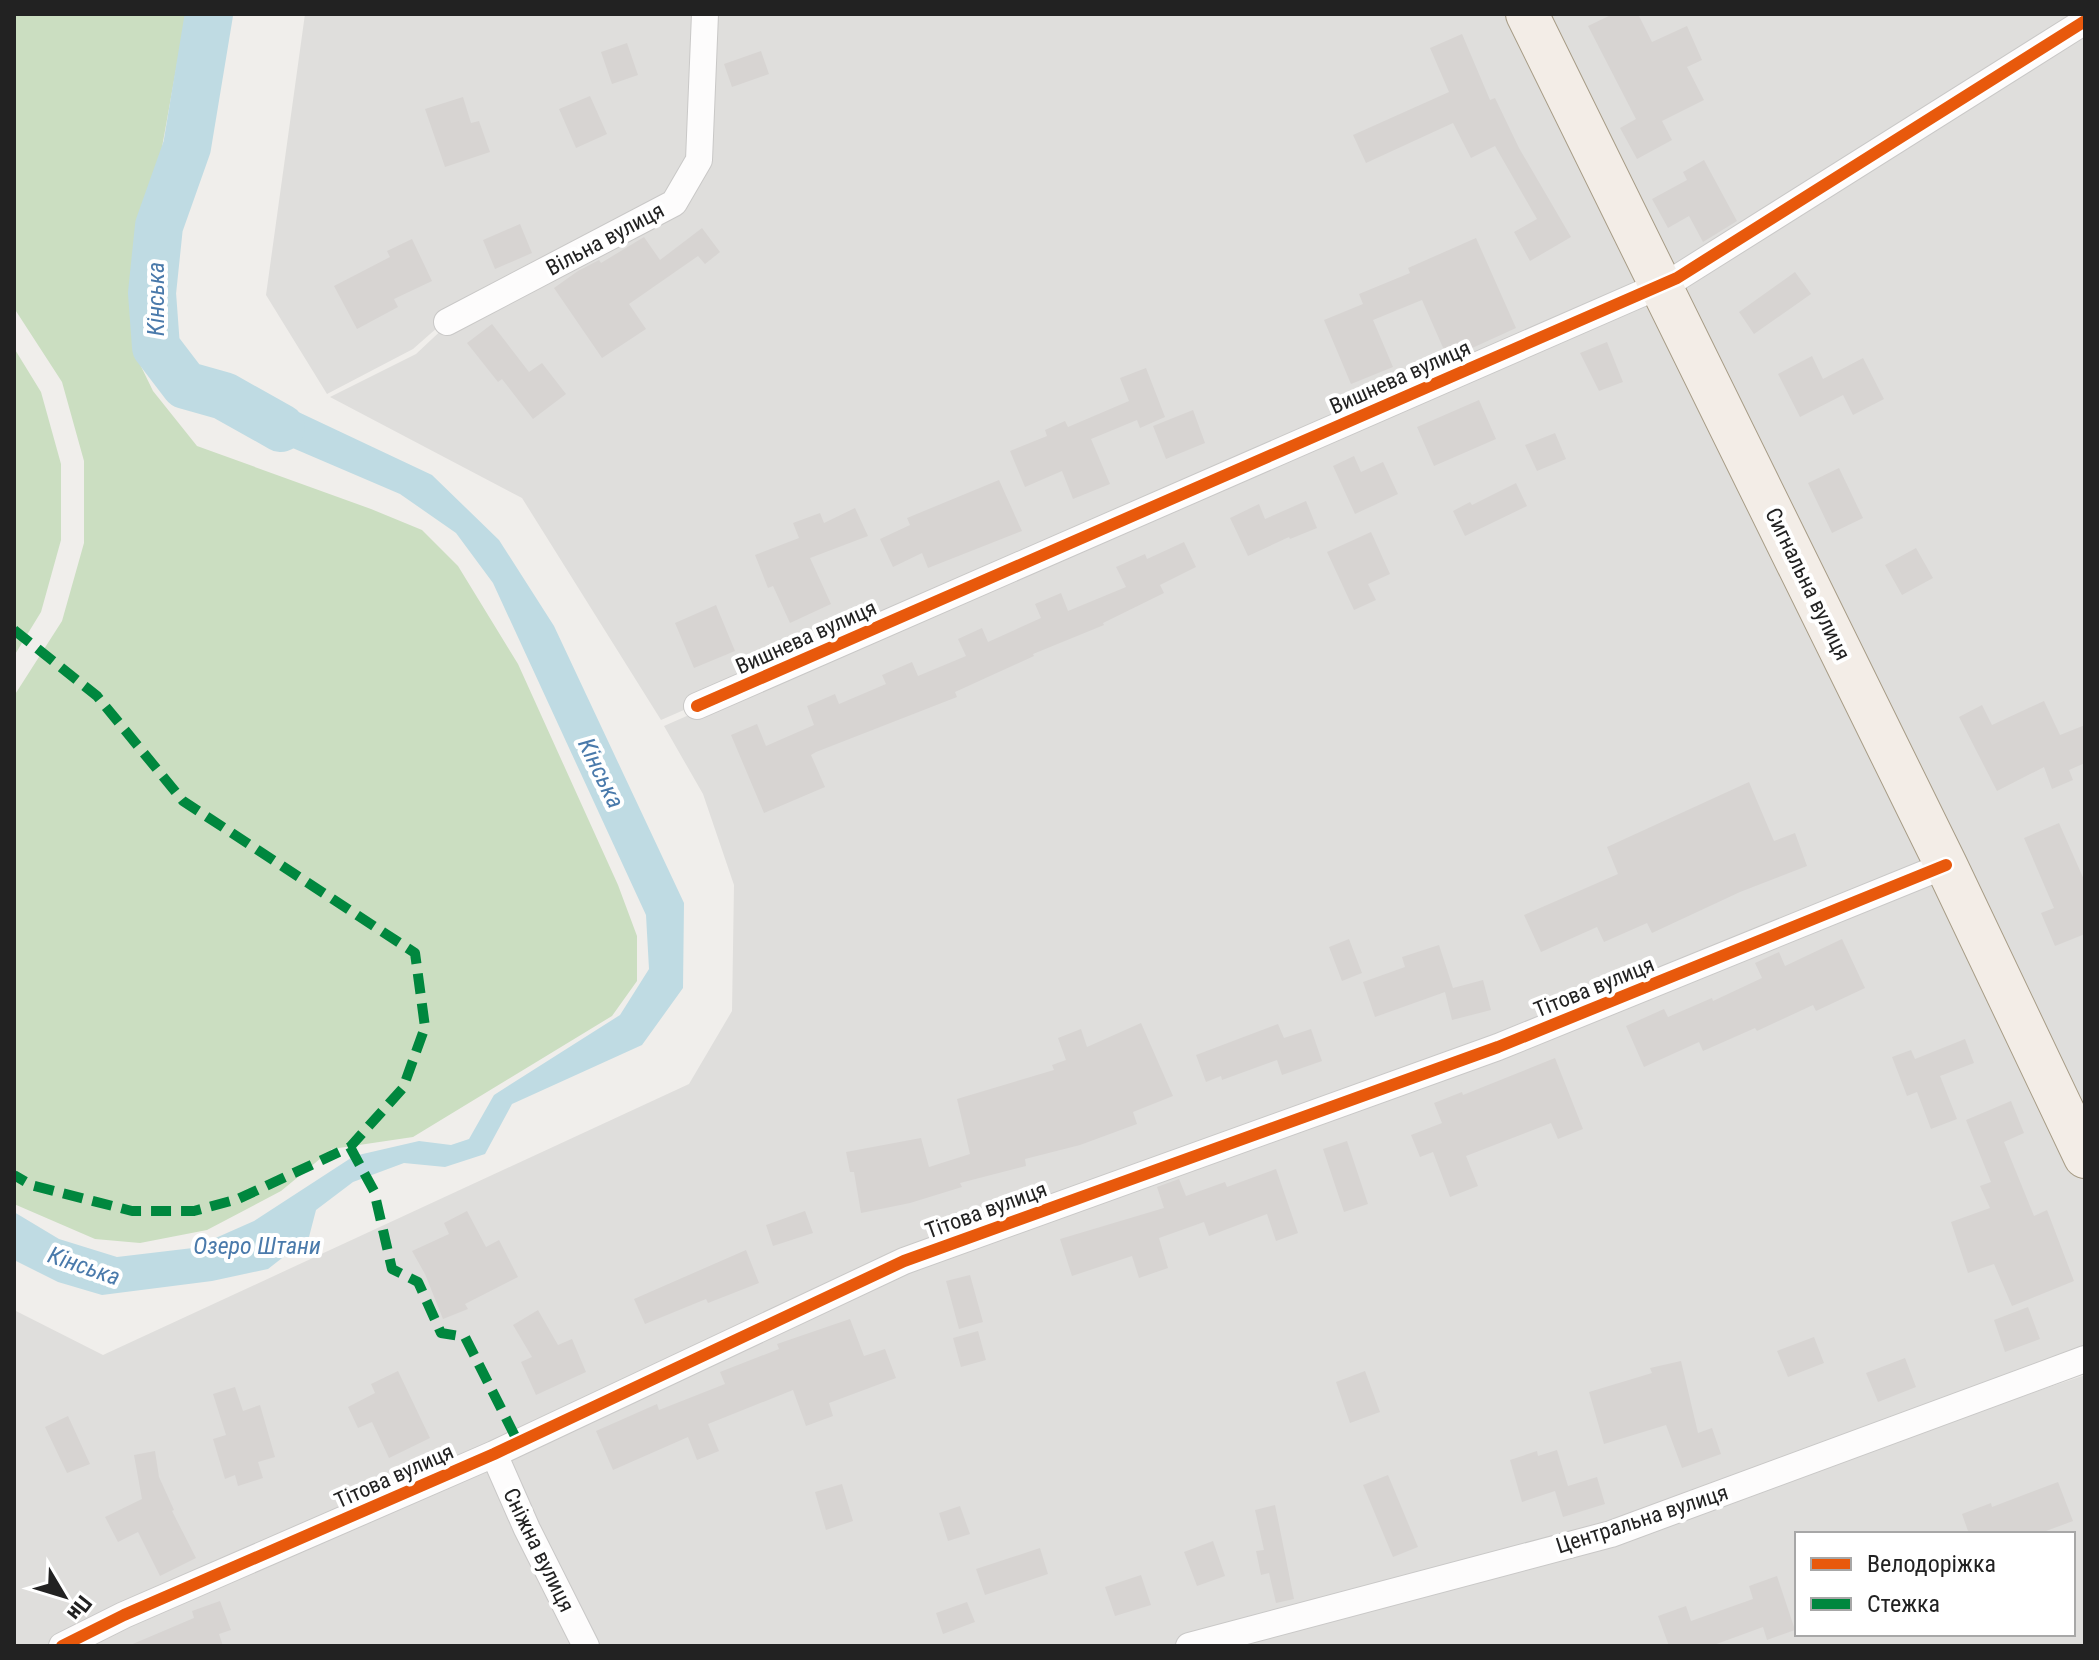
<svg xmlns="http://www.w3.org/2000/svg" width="2099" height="1660" font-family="'Roboto Condensed',sans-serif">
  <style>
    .residential { fill: #dfdedc; fill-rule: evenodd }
    .forest { fill: #cbdec1 }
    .water { fill: #bfdbe3 }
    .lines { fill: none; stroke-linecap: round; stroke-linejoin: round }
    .river { stroke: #bfdbe3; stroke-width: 48 }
    .building { fill: #d7d4d2 }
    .minor-casing { stroke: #c9c8c7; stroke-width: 28 }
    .primary-casing { stroke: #a79c86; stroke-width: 44 }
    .minor { stroke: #fdfcfc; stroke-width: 26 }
    .primary { stroke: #f3ede7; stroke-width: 42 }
    .quiet { stroke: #00873e; stroke-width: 10; stroke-dasharray: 20 10; stroke-linecap: butt }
    .cycleway-casing { stroke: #fff; stroke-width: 17 }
    .cycleway { stroke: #e8590c; stroke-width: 12 }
    .labels { text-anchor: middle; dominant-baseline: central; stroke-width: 8; stroke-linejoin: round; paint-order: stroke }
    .street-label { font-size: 22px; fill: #222; stroke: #fff }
    .water-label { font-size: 24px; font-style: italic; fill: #4a7aab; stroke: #fff }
  </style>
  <rect width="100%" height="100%" fill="#f0eeeb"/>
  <path class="residential" d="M305 14H703L696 159 672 202 446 320 413 349 327 394 266 295Z
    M707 14H1524L1657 285 661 720 522 498 330 397 416 354 448 324 676 205 701 160Z
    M1529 14H2085L1676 276Z
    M2085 24V1125L1678 280Z
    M1659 289 1942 863 1498 1043 903 1255 55 1646H14V1310L103 1355 689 1084 732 1011 734 885 703 794 664 726Z
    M1944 869 2085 1180V1371L1610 1533 1182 1646H589L497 1455 905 1264Z
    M2085 1375V1646H1198L1611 1537ZM1797 1534H2073V1634H1797Z
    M492 1458 582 1646H69Z"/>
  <path class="forest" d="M14 14H186L132 314 135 354 153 391 197 446 371 509 422 530 458 566 518 664 618 885 637 936V981L612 1016 413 1137 332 1149 281 1191 207 1230 140 1243 95 1239 14 1204V696L62 621 84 543V461L62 382 14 308Z
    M14 348 41 392 61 464V540L41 612 14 656Z"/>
  <path class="water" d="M258 393 432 475 499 540 554 626 684 903 683 988 642 1045 512 1104 485 1154 445 1167 404 1163 353 1182 316 1210 309 1237 268 1269 212 1281 102 1295 58 1282 14 1260V1212L59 1239 117 1257 193 1248 254 1221 354 1156 419 1141 451 1145 469 1139 494 1095 620 1015 649 969 646 915 493 583 456 533 400 494 248 429 224 396Z"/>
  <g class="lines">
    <path class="river" d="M209 14 187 147 159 226 152 293 156 347 185 385 224 396 281 428"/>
  </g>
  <path class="building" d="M1613 14H1638L1652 42 1687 26 1702 60 1687 67 1704 100 1662 121 1672 140 1637 159 1620 128 1636 119 1588 26Z
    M1462 34 1490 100 1495 98 1519 148 1571 237 1530 261 1514 232 1537 219 1495 146 1471 158 1453 123 1366 163 1353 135 1449 92 1430 48Z
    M627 43 638 75 612 84 601 52Z
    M761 51 769 74 732 87 724 64Z
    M590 96 607 134 576 148 559 109Z
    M463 97 471 123 479 121 490 152 445 167 425 109Z
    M1704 160 1737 221 1703 242 1689 216 1668 228 1652 199 1687 180 1683 172Z
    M520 224 532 253 495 269 483 240Z
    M702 228 720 252 705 264 698 256 629 304 646 329 602 358 554 288 578 271 599 260 601 263 644 237 660 260Z
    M1476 238 1516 328 1448 359 1422 300 1373 320 1393 367 1351 384 1324 320 1363 304 1359 294 1410 273 1408 268Z
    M412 239 432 281 394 299 398 307 357 329 334 286 390 257 387 251Z
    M1795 272 1811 294 1754 334 1739 312Z
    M492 324 529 372 542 363 566 394 533 419 502 379 498 382 467 343Z
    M1607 342 1623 382 1599 391 1580 353Z
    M1812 356 1823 379 1863 358 1884 399 1853 415 1843 395 1800 417 1778 374Z
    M1146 368 1165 417 1140 428 1137 420 1091 439 1110 484 1073 499 1062 471 1025 487 1010 451 1047 436 1045 430 1065 421 1068 427 1129 401 1120 378Z
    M1479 400 1496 439 1434 466 1417 427Z
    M1193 410 1205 443 1166 459 1153 426Z
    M1555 433 1566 459 1537 471 1525 445Z
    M1354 456 1361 472 1383 462 1398 494 1355 514 1333 466Z
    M1839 468 1863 518 1832 533 1808 483Z
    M999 480 1022 531 928 568 922 553 893 567 880 539 910 525 907 518Z
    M1516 483 1527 506 1465 536 1453 511 1470 502 1472 505Z
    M1306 501 1317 528 1290 539 1289 537 1248 556 1230 518 1259 504 1265 519Z
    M855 508 868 536 810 558 831 604 790 623 773 586 768 588 755 555 799 538 793 523 820 513 824 523Z
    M1371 532 1390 574 1368 584 1376 600 1354 610 1327 552Z
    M1184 542 1196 567 1160 585 1164 593 1103 623 1104 625 1033 654 1034 656 955 692 957 697 816 752 811 755 825 787 764 813 731 735 757 724 766 746 814 725 807 706 835 694 839 704 886 684 882 675 912 662 918 676 966 656 958 639 982 628 988 642 1041 618 1035 604 1061 593 1068 611 1126 587 1116 567 1145 554 1147 559Z
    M1916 548 1933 578 1902 595 1885 565Z
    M716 605 735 651 694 668 675 623Z
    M2044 701 2060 735 2085 725V763L2069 770 2073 780 2052 789 2044 767 1997 791 1959 717 1982 705 1992 725Z
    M1749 782 1774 841 1795 833 1807 866 1740 892 1652 933 1647 923 1604 942 1597 927 1541 952 1524 915 1618 874 1607 847Z
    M2059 823 2085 882V934L2055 946 2041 913 2054 908 2024 838Z
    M1349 939 1362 973 1342 981 1329 947Z
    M1842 939 1865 988 1816 1011 1813 1005 1757 1031 1755 1028 1703 1051 1699 1042 1644 1067 1626 1026 1664 1009 1668 1017 1712 998 1713 1001 1762 978 1755 963 1779 952 1785 966Z
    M1439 945 1453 988 1483 980 1491 1010 1452 1020 1445 992 1375 1017 1363 982 1405 967 1402 957Z
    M1141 1023 1173 1096 1133 1112 1137 1124 1080 1145 1025 1159 1026 1166 960 1183 962 1187 910 1203 861 1213 854 1172H850L846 1152 921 1138 929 1167 970 1154 957 1099 1054 1070 1052 1065 1066 1060 1058 1038 1081 1029 1087 1047Z
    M1278 1024 1284 1038 1311 1029 1322 1061 1282 1075 1277 1060 1222 1080 1221 1076 1206 1082 1196 1055Z
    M1965 1039 1974 1063 1940 1076 1957 1119 1931 1129 1917 1092 1907 1096 1892 1057 1911 1050 1915 1059Z
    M1555 1058 1583 1129 1558 1139 1551 1123 1466 1156 1478 1186 1450 1197 1433 1152 1420 1157 1411 1135 1442 1123 1434 1103 1462 1092 1463 1095Z
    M2011 1101 2024 1133 2004 1142 2034 1216 2047 1210 2074 1281 2012 1306 1994 1264 1968 1273 1951 1222 1990 1208 1980 1186 1991 1182 1966 1120Z
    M1347 1141 1368 1204 1344 1212 1323 1149Z
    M1276 1169 1298 1233 1276 1241 1267 1214 1209 1236 1204 1222 1159 1238 1168 1268 1139 1278 1132 1256 1072 1276 1060 1239 1164 1208 1157 1187 1179 1179 1186 1196 1225 1182 1227 1187Z
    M467 1211 486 1247 499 1240 518 1277 465 1304 468 1309 443 1319 425 1274 412 1251 449 1234 444 1223Z
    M805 1211 813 1233 773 1246 766 1225Z
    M746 1250 759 1283 708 1303 706 1299 645 1324 634 1299Z
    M970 1275 983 1322 959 1329 946 1281Z
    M2028 1307 2040 1339 2005 1352 1994 1320Z
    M538 1310 558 1345 572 1339 586 1372 536 1395 521 1362 532 1357 513 1325Z
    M850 1319 864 1356 885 1349 896 1378 829 1403 833 1416 806 1426 793 1390 708 1424 719 1451 697 1460 688 1437 613 1470 596 1431 657 1404 659 1410 725 1384 720 1372 779 1349 777 1344Z
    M978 1331 986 1360 961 1367 953 1338Z
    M1814 1337 1824 1363 1788 1377 1777 1351Z
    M1905 1358 1916 1387 1878 1402 1866 1373Z
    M1681 1361 1698 1433 1712 1428 1721 1454 1682 1468 1666 1425 1604 1444 1589 1392 1652 1373 1650 1368Z
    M398 1371 430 1438 389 1458 372 1422 358 1428 348 1407 375 1393 371 1384Z
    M1365 1371 1380 1412 1350 1423 1336 1382Z
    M235 1387 243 1411 260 1405 275 1457 258 1462 263 1478 238 1486 235 1475 225 1479 213 1439 226 1435 213 1394Z
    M68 1416 90 1464 67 1473 45 1427Z
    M1557 1450 1568 1486 1597 1477 1605 1504 1563 1517 1555 1491 1522 1502 1510 1460 1537 1451 1538 1456Z
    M155 1451 159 1477 174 1510 172 1511 196 1558 160 1576 138 1532 118 1542 105 1517 142 1499 134 1455Z
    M1388 1475 1418 1547 1393 1557 1363 1485Z
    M2058 1482 2073 1521 2038 1534H1969L1962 1514 1991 1503 1992 1507Z
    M842 1484 853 1521 826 1530 815 1492Z
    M1275 1505 1294 1599 1276 1603 1269 1573 1261 1575 1256 1551 1264 1550 1255 1510Z
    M960 1506 970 1534 948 1541 939 1513Z
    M1213 1541 1225 1576 1197 1586 1184 1552Z
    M1040 1548 1048 1574 985 1595 976 1569Z
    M1141 1575 1151 1605 1115 1616 1105 1587Z
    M1777 1576 1795 1630 1767 1640 1763 1627 1711 1646H1669L1658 1616 1686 1606 1691 1621 1753 1599 1749 1586Z
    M220 1601 231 1630 219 1634 223 1646H128L194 1618 192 1611Z
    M967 1602 975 1622 943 1634 936 1613Z"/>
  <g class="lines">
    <defs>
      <path id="minor" d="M447 322 674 203 699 160 705 14
        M697 706 1677 278 2085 21
        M494 1454 527 1529 586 1646
        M62 1646 124 1615 494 1454 904 1261 1498 1047 1946 865
        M1189 1646 1611 1534 2085 1359"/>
      <path id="primary" d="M1527 14 1946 865 2085 1157"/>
    </defs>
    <use href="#minor" class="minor-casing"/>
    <use href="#primary" class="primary-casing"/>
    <use href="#minor" class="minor"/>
    <use href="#primary" class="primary"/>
    <path class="quiet" d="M14 630 97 696 183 801 415 953 425 1027 403 1088 350 1147 238 1199 194 1211H132L31 1185 14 1175
      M350 1147 374 1191 392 1269 418 1282 441 1333 465 1337 518 1442"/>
    <defs>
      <path id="cycleway" d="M697 706 1677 278 2085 21
        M62 1646 124 1615 494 1454 904 1261 1498 1047 1946 865"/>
    </defs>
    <use href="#cycleway" class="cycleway-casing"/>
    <use href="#cycleway" class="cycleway"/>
  </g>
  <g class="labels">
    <g class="street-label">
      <text transform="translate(605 239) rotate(-28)">Вільна вулиця</text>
      <text transform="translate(1400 377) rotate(-24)">Вишнева вулиця</text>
      <text transform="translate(1808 584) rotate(64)">Сигнальна вулиця</text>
      <text transform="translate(806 637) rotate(-24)">Вишнева вулиця</text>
      <text transform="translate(1594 987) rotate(-22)">Тітова вулиця</text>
      <text transform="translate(986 1210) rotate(-20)">Тітова вулиця</text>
      <text transform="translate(394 1476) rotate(-24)">Тітова вулиця</text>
      <text transform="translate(1642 1519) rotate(-18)">Центральна вулиця</text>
      <text transform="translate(539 1550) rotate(64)">Сніжна вулиця</text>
    </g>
    <g class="water-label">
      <text transform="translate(156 299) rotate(-90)">Кінська</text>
      <text transform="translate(601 773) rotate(64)">Кінська</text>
      <text x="257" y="1246">Озеро Штани</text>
      <text transform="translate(84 1266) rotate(19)">Кінська</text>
    </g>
  </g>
  <rect width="2099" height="1660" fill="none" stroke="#222222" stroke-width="32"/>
  <rect x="1795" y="1532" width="280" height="104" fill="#ffffff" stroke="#a7a7a7" stroke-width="2"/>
  <rect x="1811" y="1558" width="40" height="12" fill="#e8590c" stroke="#a7a7a7" stroke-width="2"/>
  <text x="1867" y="1572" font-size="24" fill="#222222">Велодоріжка</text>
  <rect x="1811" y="1598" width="40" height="12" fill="#00873e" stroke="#a7a7a7" stroke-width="2"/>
  <text x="1867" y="1612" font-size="24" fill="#222222">Стежка</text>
  <g transform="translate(64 1596) rotate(128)" stroke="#ffffff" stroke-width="6" paint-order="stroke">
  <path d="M0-6L14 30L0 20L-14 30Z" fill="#222222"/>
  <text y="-12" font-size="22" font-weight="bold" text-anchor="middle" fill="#222222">Пн</text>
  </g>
</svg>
